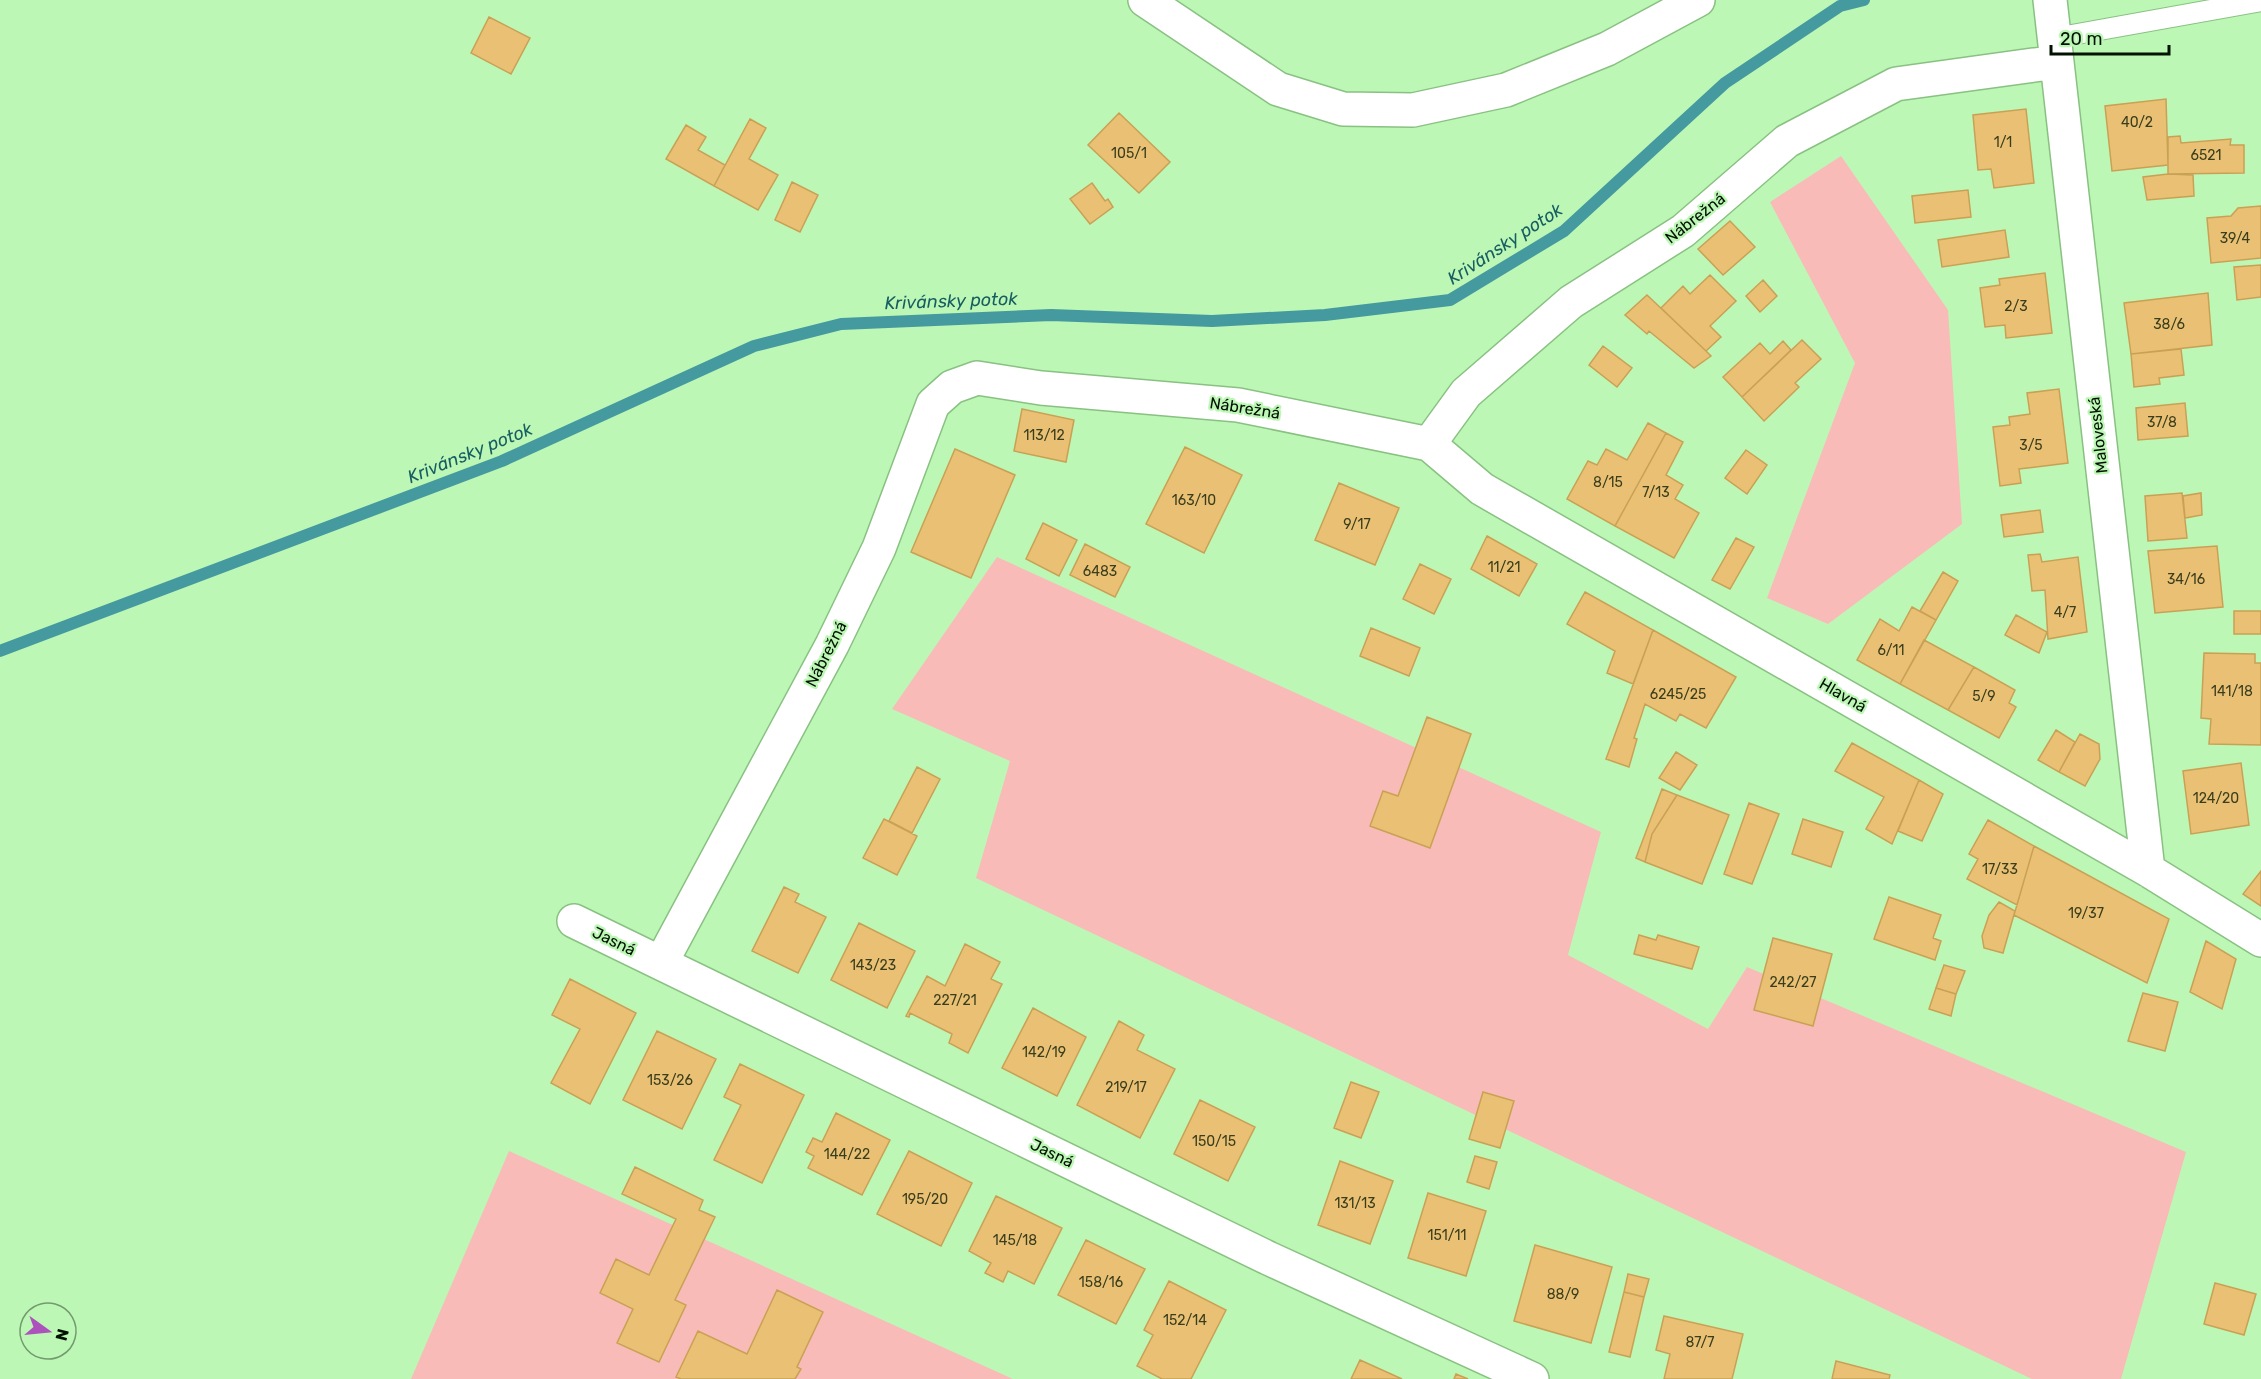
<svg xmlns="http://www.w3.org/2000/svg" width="2261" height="1379" font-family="Rubik,sans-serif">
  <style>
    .green { fill: #f9bbb8 }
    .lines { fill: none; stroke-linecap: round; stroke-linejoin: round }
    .stream { stroke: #459aa0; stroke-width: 12 }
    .building { fill: #eac174; stroke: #c9a155; stroke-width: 1.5 }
    .service-casing { stroke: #89c182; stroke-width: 22 }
    .minor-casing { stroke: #89c182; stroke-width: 36 }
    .service { stroke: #fff; stroke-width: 20 }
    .minor { stroke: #fff; stroke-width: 33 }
    .labels { text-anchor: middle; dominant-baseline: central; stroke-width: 4.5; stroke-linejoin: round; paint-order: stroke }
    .number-label { font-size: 14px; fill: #3b3e1d }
    .street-label { font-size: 16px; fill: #011200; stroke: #bdf7b5 }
    .water-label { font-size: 18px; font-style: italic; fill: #175e62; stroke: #bdf7b5 }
  </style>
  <rect width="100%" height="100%" fill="#bdf7b5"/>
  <path class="green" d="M1841 156 1948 310 1962 524 1828 624 1767 598 1855 363 1770 202Z
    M997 557 1601 832 1568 955 1708 1029 1747 967 2186 1152 2121 1379H2032L976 878 1010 761 892 709Z
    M509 1151 1013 1379H411Z"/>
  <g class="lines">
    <path class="stream" d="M0 651 502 461 754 346 841 324 1051 315 1212 321 1325 315 1450 300 1564 231 1725 83 1840 6 1864 0"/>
  </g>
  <path class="building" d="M489 17 530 38 511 74 471 53Z
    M2166 99 2168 165 2112 171 2105 106Z
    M2026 109 2034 183 1994 188 1991 169 1978 170 1973 115Z
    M1119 113 1170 162 1139 193 1088 145Z
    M750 119 766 128 749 159 778 175 758 210 714 186Z
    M686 125 706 137 698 150 725 165 714 186 666 159Z
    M2180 136 2181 143 2231 139 2230 145H2244V173L2168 174V137Z
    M2168 174 2193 175 2194 196 2147 200 2143 177Z
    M792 182 818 195 800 232 775 220Z
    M1092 183 1105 201 1108 199 1113 207 1090 224 1070 199Z
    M1968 190 1971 217 1915 223 1912 196Z
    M2261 206V258L2211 263 2207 218 2231 216 2238 208Z
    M1730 221 1755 247 1723 275 1698 249Z
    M2005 230 2009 257 1942 267 1938 240Z
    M2261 265V297L2237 300 2234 267Z
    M2045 273 2052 333 2006 338 2005 325 1985 327 1980 288 2000 285 1999 279Z
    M1710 275 1736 301 1710 326 1721 337 1706 351 1661 308 1683 286 1690 294Z
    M1763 280 1777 296 1760 312 1746 296Z
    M2208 293 2212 345 2131 354 2124 303Z
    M1647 295 1706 351 1711 356 1694 368 1649 331 1647 334 1625 315Z
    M1802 340 1821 359 1795 383 1799 387 1764 421 1742 397Z
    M1783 341 1791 350 1742 397 1723 377 1760 343 1770 354Z
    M1603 346 1632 368 1617 387 1589 365Z
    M2181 349 2184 375 2159 378 2160 384 2134 387 2131 354Z
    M2059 389 2068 463 2019 469 2021 483 2000 486 1993 427 2010 425 2009 417 2030 414 2027 393Z
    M2185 403 2188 436 2138 440 2136 408Z
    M1022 409 1074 420 1066 462 1014 451Z
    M1648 423 1666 433 1615 526 1567 499 1588 461 1597 465 1606 449 1627 460Z
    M1666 433 1683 442 1666 475 1683 485 1675 499 1699 513 1674 558 1615 526Z
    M1185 447 1242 475 1204 553 1146 524Z
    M955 449 1015 475 971 578 911 552Z
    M1746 450 1767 465 1747 494 1725 478Z
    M1339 483 1399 508 1375 565 1315 540Z
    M2182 493 2187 538 2148 541 2145 496Z
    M2201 493 2202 515 2185 518 2183 496Z
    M2040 510 2043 532 2004 537 2001 515Z
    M1043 523 1077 540 1059 576 1026 559Z
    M1487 536 1537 564 1519 596 1471 569Z
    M1736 538 1754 547 1730 589 1712 580Z
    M1085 544 1130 567 1115 597 1070 575Z
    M2217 546 2223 607 2155 613 2148 551Z
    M2040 554 2042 562 2078 557 2087 632 2048 639 2045 590 2032 591 2028 555Z
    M1420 564 1451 579 1434 614 1403 599Z
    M1943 572 1958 581 1936 620 1920 611Z
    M1585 592 1653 630 1633 684 1607 673 1615 651 1567 624Z
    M1912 607 1936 620 1900 684 1857 660 1880 619 1899 631Z
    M2234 611H2261V634H2234Z
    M2016 615 2047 632 2039 653 2005 635Z
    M1371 628 1420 648 1409 676 1360 656Z
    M1653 630 1736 677 1706 728 1680 714 1676 721 1645 704 1634 738 1637 739 1629 767 1606 759Z
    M1924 640 1974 667 1948 710 1900 684Z
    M2204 653 2255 654V663H2261V745L2209 744 2211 719 2201 718Z
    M1974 667 2015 690 2009 703 2016 707 1999 738 1948 710Z
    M1427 717 1471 734 1430 848 1370 826 1383 791 1398 796Z
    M2056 730 2075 742 2059 772 2038 760Z
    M2080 734 2099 744 2100 759 2085 786 2059 772Z
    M1852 743 1919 780 1892 844 1866 829 1884 797 1835 771Z
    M1676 752 1697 765 1680 790 1659 778Z
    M2241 763 2249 825 2191 834 2183 771Z
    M917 767 940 779 912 833 889 821Z
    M1919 780 1943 794 1922 841 1898 831Z
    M1662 789 1677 795 1652 834 1645 862 1636 858Z
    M1677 795 1729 815 1702 884 1645 862 1652 834Z
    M1749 803 1779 814 1752 884 1724 874Z
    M884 819 917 836 897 875 863 858Z
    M1803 819 1843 832 1831 867 1792 854Z
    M1988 820 2034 846 2017 905 1967 879 1978 859 1969 854Z
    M2034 846 2169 919 2147 983 2014 915Z
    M2261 871V906L2243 894Z
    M784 887 799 894 795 902 826 917 798 973 752 951Z
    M1889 897 1941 915 1933 938 1941 941 1935 960 1874 939Z
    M1999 902 2015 911 2003 953 1984 948 1982 936 1989 915Z
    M859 923 915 951 887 1008 831 980Z
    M1639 935 1656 940 1658 935 1699 947 1692 969 1634 954Z
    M1773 938 1832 954 1813 1026 1754 1010Z
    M2206 941 2236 959 2222 1009 2190 992Z
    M965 944 1000 962 991 979 1002 984 968 1053 949 1043 952 1034 910 1013 909 1017 906 1016 927 976 945 986Z
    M1944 965 1965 971 1956 994 1936 988Z
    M570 979 636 1013 590 1104 551 1083 580 1029 552 1015Z
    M1936 988 1956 994 1951 1016 1929 1009Z
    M2143 993 2178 1002 2165 1051 2128 1041Z
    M1033 1008 1086 1037 1057 1096 1002 1068Z
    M1119 1021 1144 1035 1137 1050 1175 1069 1140 1138 1077 1105Z
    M657 1031 716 1059 682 1129 623 1100Z
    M740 1064 804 1095 762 1183 714 1160 741 1105 724 1097Z
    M1351 1082 1379 1092 1361 1138 1334 1128Z
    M1483 1092 1514 1101 1500 1148 1469 1139Z
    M1200 1100 1255 1127 1228 1181 1174 1154Z
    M836 1113 890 1140 862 1195 808 1168 814 1156 806 1152 813 1138 822 1142Z
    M909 1151 972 1183 941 1246 877 1214Z
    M1475 1156 1497 1162 1489 1189 1467 1182Z
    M1340 1161 1393 1181 1370 1244 1318 1225Z
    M635 1167 703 1200 699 1210 715 1217 675 1300 686 1305 659 1362 617 1343 633 1309 600 1293 616 1259 649 1275 676 1219 622 1194Z
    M1428 1193 1486 1211 1466 1276 1408 1258Z
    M996 1196 1062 1228 1034 1284 1008 1271 1003 1282 985 1273 991 1263 969 1251Z
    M1086 1240 1145 1269 1116 1324 1058 1295Z
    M1535 1245 1612 1267 1591 1343 1514 1321Z
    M1628 1274 1649 1279 1644 1297 1624 1292Z
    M1169 1281 1226 1310 1191 1379H1162L1137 1366 1153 1335 1144 1330Z
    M2215 1283 2256 1294 2244 1335 2204 1324Z
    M777 1290 823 1312 797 1367 801 1369 795 1379H681L676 1377 698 1331 747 1354Z
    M1624 1292 1644 1297 1630 1357 1609 1352Z
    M1664 1316 1743 1334 1732 1379H1664L1670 1354 1656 1350Z
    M1360 1360 1402 1379H1351Z
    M1836 1361 1890 1375 1889 1379H1832Z
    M1456 1374 1468 1379H1454Z"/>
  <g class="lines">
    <defs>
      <path id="service" d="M2055 38 2261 1"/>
      <path id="minor" d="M1145 0 1278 89 1343 109 1413 110 1506 90 1607 49 1698 0
        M2050 0 2148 870
        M1429 444 1482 489 2148 870 2261 940
        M574 921 1268 1258 1532 1379
        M661 963 832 645 879 548 933 404 952 387 977 378 1041 388 1238 405 1429 444 1466 393 1571 302 1683 231 1787 141 1896 84 2056 62"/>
    </defs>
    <use href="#service" class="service-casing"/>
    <use href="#minor" class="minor-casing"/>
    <use href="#service" class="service"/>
    <use href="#minor" class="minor"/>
  </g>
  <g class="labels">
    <g class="number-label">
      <text x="2137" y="122">40/2</text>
      <text x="2003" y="142">1/1</text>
      <text x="1129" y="153">105/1</text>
      <text x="2206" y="155">6521</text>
      <text x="2235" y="238">39/4</text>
      <text x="2016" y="306">2/3</text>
      <text x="2169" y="324">38/6</text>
      <text x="2162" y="422">37/8</text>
      <text x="1044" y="435">113/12</text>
      <text x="2031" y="445">3/5</text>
      <text x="1608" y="482">8/15</text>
      <text x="1656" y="492">7/13</text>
      <text x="1194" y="500">163/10</text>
      <text x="1357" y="524">9/17</text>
      <text x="1504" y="567">11/21</text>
      <text x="1100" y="571">6483</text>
      <text x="2186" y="579">34/16</text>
      <text x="2065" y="612">4/7</text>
      <text x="1891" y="650">6/11</text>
      <text x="2232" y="691">141/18</text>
      <text x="1678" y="694">6245/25</text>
      <text x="1984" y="696">5/9</text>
      <text x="2216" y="798">124/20</text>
      <text x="2000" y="869">17/33</text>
      <text x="2086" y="913">19/37</text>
      <text x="873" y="965">143/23</text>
      <text x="1793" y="982">242/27</text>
      <text x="955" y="1000">227/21</text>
      <text x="1044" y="1052">142/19</text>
      <text x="670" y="1080">153/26</text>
      <text x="1126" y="1087">219/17</text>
      <text x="1214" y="1141">150/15</text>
      <text x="847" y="1154">144/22</text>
      <text x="925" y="1199">195/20</text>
      <text x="1355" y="1203">131/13</text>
      <text x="1447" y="1235">151/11</text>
      <text x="1015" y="1240">145/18</text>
      <text x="1101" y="1282">158/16</text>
      <text x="1563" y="1294">88/9</text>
      <text x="1185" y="1320">152/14</text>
      <text x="1700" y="1342">87/7</text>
    </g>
    <g class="street-label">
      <text transform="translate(1695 218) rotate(-38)">Nábrežná</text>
      <text transform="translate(1245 408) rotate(9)">Nábrežná</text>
      <text transform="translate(2098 435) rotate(-96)">Maloveská</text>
      <text transform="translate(826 654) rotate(-63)">Nábrežná</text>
      <text transform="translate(1843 695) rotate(30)">Hlavná</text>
      <text transform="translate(614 941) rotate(26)">Jasná</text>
      <text transform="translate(1052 1153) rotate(26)">Jasná</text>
    </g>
    <g class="water-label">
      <text transform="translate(1505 244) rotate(-33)">Krivánsky potok</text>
      <text transform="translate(951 301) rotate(-2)">Krivánsky potok</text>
      <text transform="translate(470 453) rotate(-22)">Krivánsky potok</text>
    </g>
  </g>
  <g transform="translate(48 1331) rotate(105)"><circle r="28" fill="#bdf7b5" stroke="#729b6d" stroke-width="1.5"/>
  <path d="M0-4.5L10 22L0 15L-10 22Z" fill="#ad51bc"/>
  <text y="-9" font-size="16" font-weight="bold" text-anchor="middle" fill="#011200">N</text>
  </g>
  <path d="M2051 45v9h118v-9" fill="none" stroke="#011200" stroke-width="3"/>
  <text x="2060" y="45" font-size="18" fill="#011200" stroke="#bdf7b5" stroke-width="4.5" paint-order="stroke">20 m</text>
</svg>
